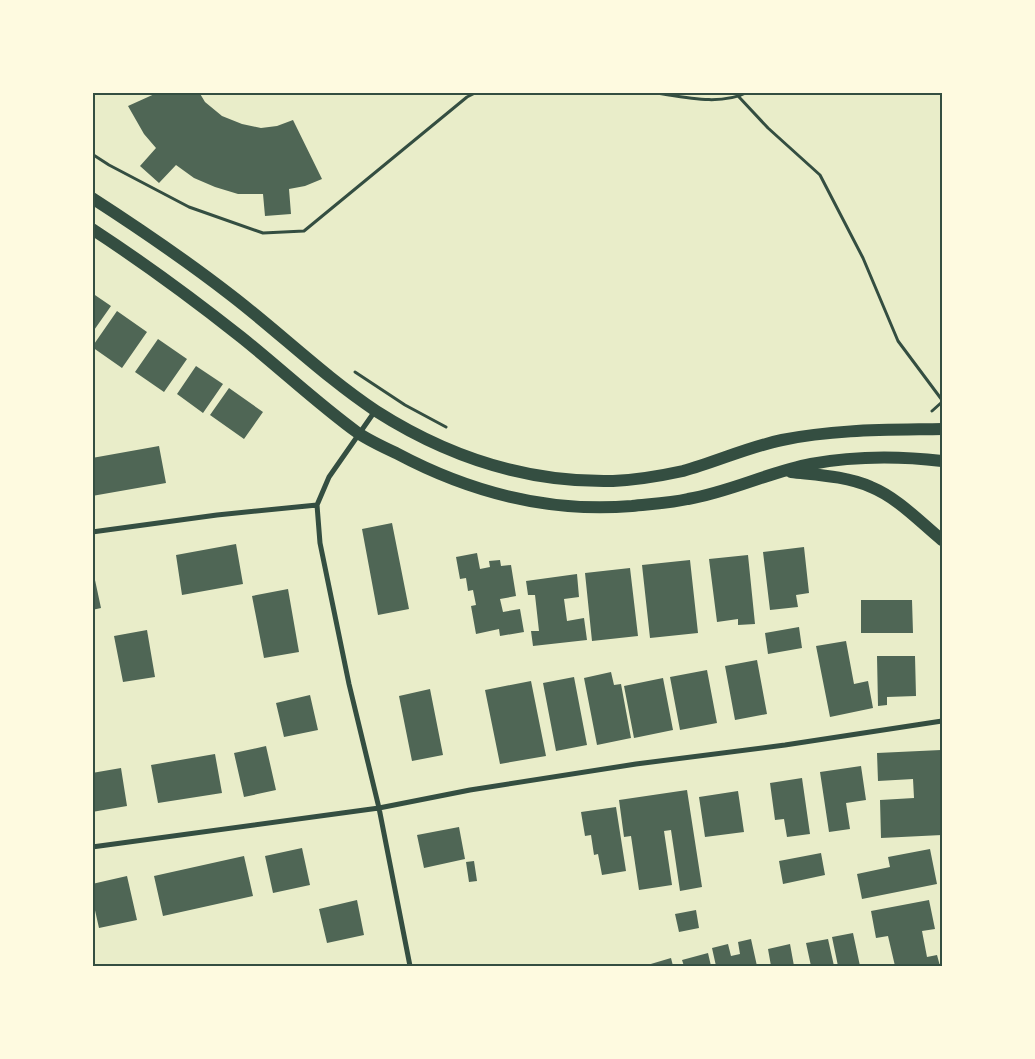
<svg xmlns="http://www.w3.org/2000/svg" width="1035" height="1059" font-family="'PT Serif',serif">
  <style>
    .building { fill: #4f6655 }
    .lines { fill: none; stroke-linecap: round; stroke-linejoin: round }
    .path { stroke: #344e41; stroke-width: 3 }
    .minor { stroke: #344e41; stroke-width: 5 }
    .primary { stroke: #344e41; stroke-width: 12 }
    .neatline { fill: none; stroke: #344e41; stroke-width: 2 }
  </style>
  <rect width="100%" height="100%" fill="#e9edc9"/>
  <path class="building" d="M159 92H199L205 102 222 116 242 124 261 128 277 126 293 120 322 179 305 186 289 189 291 214 265 216 263 194H238L215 187 194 178 176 165 159 183 140 166 156 148 144 134 128 106Z
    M92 293 111 306 92 333Z
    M117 311 147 332 122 368 92 347Z
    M158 339 187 359 164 392 135 372Z
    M196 366 223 384 203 413 177 394Z
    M229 388 263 412 244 439 210 415Z
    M159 446 166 483 92 496V458Z
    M392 523 409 609 378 615 362 529Z
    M236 544 243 584 182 595 176 555Z
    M804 547 809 593 796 595 798 607 770 610 763 552Z
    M477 553 480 569 490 567 489 561 500 560 501 566 511 565 516 596 500 599 503 612 520 609 524 632 500 636 499 629 476 634 471 606 476 605 473 590 468 591 466 578 460 579 456 557Z
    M748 555 755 624 738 625V619L717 622 709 559Z
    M690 560 698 633 650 638 642 565Z
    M92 566 101 608 92 610Z
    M630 568 638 636 592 641 585 573Z
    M577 574 579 597 564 599 567 621 584 618 587 640 533 646 531 631H539L535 595H528L526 581Z
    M288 589 299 652 264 658 252 596Z
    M861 600H912L913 633H861Z
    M799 627 802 648 768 654 765 633Z
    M147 630 155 677 123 682 114 636Z
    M846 641 854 684 868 681 873 708 830 717 816 646Z
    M877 656H915L916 696 887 697V705L878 706Z
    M757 660 767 714 735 720 725 666Z
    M707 670 717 723 680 730 670 677Z
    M611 672 614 685 621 684 631 738 597 745 584 678Z
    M574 677 587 745 556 751 543 683Z
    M663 678 673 730 634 738 624 686Z
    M531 681 546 756 500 764 485 690Z
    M430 689 443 755 412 761 399 696Z
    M310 695 318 730 284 737 276 703Z
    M266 746 276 790 244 797 234 753Z
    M941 750 942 835 881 838 880 800 914 798 913 779 878 781 877 753Z
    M215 754 222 793 158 803 151 765Z
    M861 766 866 800 846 803 850 829 829 832 820 772Z
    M121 768 127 806 92 812V773Z
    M802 778 810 834 787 837 784 819 775 820 770 783Z
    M687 790 702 887 680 891 671 830 664 831 672 885 639 890 631 836 624 837 619 800Z
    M738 791 744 832 705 837 699 797Z
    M616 807 626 871 602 875 598 854 594 855 591 835 585 836 581 812Z
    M459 827 465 859 424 868 417 835Z
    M302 848 310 885 273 893 265 856Z
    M930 849 937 884 862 899 857 874 890 867 888 857Z
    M821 853 825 875 783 884 779 861Z
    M244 856 253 896 163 916 154 876Z
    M474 861 477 881 469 882 466 862Z
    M127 876 137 920 99 928 92 897V884Z
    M357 900 364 935 327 943 319 909Z
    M929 900 935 929 922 931 927 957 937 955 940 966H895L888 936 876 938 871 911Z
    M696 910 699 928 679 932 675 914Z
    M853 933 860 966H838L832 937Z
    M751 939 757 966H716L712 948 728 944 731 956 740 954 738 942Z
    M828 939 834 966H811L806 943Z
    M790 944 794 966H771L768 949Z
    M708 953 711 966H684L682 960Z
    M671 958 673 966H644Z"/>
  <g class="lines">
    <path class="path" d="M649 92C680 96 719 107 748 92
      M739 97 768 128 820 175 863 258 898 341 942 400
      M92 154 109 165 189 207 263 233 304 231 467 97 477 92
      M355 372 405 405 446 427
      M932 411 942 402"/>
    <path class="minor" d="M375 411 329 477 317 505 320 543 349 684 379 808 410 966
      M92 532 217 515 317 505
      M92 847 379 808 470 790 636 764 785 745 942 721"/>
    <path class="primary" d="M92 198C140 229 187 261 232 296 280 333 325 377 376 411 448 457 527 483 613 481 636 480 660 476 683 471 716 462 748 447 782 440 835 429 889 430 942 429
      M92 229C144 263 193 299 241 337 281 369 318 404 358 433 370 441 383 447 396 453 469 492 548 513 632 506 650 504 670 503 688 499 730 492 769 472 811 464 854 456 899 456 942 461
      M791 472C817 475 846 476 871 487 898 498 920 522 942 540"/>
  </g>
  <rect width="1035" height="1059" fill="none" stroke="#fefae0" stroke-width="188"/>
  <rect x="94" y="94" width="847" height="871" class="neatline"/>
</svg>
